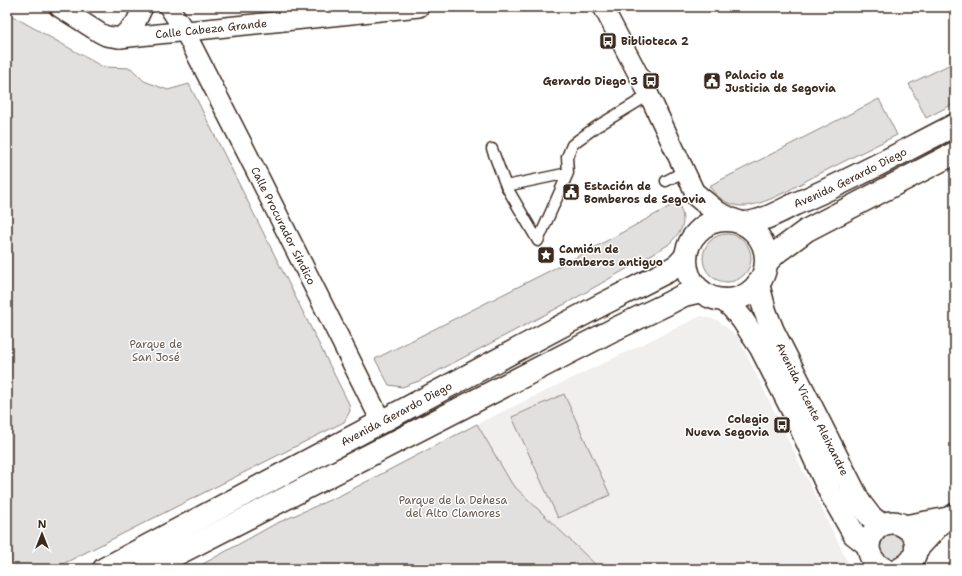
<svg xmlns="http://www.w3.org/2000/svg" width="962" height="576" font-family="'Shantell Sans',sans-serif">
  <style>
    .built { fill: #f1efee }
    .green { fill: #e2e0de; stroke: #8e857e }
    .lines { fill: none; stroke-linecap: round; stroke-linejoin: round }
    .service-casing { stroke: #3b2a1e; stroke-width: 13 }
    .minor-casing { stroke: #3b2a1e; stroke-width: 22 }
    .tertiary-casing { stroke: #3b2a1e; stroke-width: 25 }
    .primary-casing { stroke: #3b2a1e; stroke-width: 25 }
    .service { stroke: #fff; stroke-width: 10 }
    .minor { stroke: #fff; stroke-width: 19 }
    .tertiary { stroke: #fff; stroke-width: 22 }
    .primary { stroke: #fff; stroke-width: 22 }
    .labels { text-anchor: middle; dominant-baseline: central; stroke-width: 3; stroke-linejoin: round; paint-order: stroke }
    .street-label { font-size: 11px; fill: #3b2a1e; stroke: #fff }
    .poi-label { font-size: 11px; font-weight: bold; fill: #3b2a1e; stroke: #fff; text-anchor: start }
    .park-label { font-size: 11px; fill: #65584e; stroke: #fff }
  </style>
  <rect width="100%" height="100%" fill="#fff"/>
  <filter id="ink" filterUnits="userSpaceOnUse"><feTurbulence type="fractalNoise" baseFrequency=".025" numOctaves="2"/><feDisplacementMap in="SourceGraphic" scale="8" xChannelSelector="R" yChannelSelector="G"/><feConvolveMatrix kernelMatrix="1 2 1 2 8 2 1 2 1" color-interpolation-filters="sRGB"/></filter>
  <g filter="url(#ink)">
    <path class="built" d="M701 316 717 320 738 337 851 569H600L512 484 477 424Z"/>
    <path class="green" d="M7 13 103 67 131 68 144 81 168 90 189 84 349 404 350 411 344 422 53 569H7Z
      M955 62V103L926 118 909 84Z
      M879 99 897 135C870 148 843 162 815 176 796 186 763 207 741 206 727 205 717 197 709 186Z
      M678 202C687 223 684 229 668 245L567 303 419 381 402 387 389 385 375 359 575 258Z
      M703 258a24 24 0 1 1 48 0a24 24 0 1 1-48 0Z
      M754 295 764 328 759 330 739 302Z
      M564 394 610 495 558 518 512 417Z
      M477 424 512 484 600 569H194L275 524 341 495Z
      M891 531 903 536C904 539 906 543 906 546 906 555 896 563 887 560 885 558 882 555 879 554V539Z"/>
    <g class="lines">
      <defs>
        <path id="service" d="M492 149 506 186 538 241 568 173 567 157 572 145 578 140 596 127 649 95
          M666 181 685 171
          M506 186 568 173"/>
        <g id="minor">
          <path id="s1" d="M59 7 100 33 106 36 120 38 419 7"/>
          <path id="s2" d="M169 7 184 30 255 169 381 421"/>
          <path d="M603 7 649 95 696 195"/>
          <path d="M120 38 135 24 143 7"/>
          <path d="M904 525 948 517 955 513"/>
          <path d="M916 552 948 517"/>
        </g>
        <g id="tertiary">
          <path id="s3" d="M758 284 765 311 773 331 860 503 870 516 881 525"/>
          <path d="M724 300 733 308 742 319 761 348 796 417 830 492 854 534 868 545"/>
          <path d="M884 569C849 550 881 506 908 529 913 532 916 539 916 545 917 557 910 564 900 569"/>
        </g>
        <g id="primary">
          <path d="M696 195 718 213 733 220"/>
          <circle cx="726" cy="260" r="40"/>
          <path id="s4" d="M744 223C762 222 779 212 795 204 850 181 902 152 955 125"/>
          <path d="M767 262 777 252 807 230 955 153"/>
          <path id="s5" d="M104 569 601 305 668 271 678 265 686 256"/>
          <path d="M148 569 613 330 667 304 684 295 701 291"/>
        </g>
      </defs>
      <use href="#service" class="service-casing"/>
      <use href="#minor" class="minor-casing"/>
      <use href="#tertiary" class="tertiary-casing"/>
      <use href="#primary" class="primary-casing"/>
      <use href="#service" class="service"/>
      <use href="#minor" class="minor"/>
      <use href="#tertiary" class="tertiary"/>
      <use href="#primary" class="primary"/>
    </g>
  </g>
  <defs>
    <symbol id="bus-square" viewBox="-11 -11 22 22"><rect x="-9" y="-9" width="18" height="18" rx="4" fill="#3b2a1e" stroke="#fff"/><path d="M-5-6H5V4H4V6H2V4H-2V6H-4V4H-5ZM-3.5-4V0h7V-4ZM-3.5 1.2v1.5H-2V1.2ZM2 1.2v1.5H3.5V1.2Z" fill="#fff"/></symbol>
    <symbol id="civic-square" viewBox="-11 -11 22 22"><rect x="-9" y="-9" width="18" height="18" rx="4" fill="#3b2a1e" stroke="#fff"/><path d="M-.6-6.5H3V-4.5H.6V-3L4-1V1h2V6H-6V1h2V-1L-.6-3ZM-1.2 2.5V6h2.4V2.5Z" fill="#fff"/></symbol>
    <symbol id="sight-square" viewBox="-11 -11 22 22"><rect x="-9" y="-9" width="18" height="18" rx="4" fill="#3b2a1e" stroke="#fff"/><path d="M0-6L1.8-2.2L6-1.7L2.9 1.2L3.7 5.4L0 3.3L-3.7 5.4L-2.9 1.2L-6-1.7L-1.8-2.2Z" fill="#fff"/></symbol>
  </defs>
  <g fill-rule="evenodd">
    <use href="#bus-square" x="598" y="31" width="20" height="20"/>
    <use href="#bus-square" x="641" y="71" width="20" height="20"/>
    <use href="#civic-square" x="702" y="71" width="20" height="20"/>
    <use href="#civic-square" x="561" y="182" width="20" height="20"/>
    <use href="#sight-square" x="536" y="245" width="20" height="20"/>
    <use href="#bus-square" x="772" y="415" width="20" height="20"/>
  </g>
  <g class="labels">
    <g class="street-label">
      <text stroke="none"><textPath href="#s1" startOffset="161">Calle Cabeza Grande</textPath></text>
      <text stroke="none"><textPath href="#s4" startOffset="116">Avenida Gerardo Diego</textPath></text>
      <text stroke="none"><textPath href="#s2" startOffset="247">Calle Procurador Síndico</textPath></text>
      <text stroke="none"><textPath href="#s3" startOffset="137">Avenida Vicente Aleixandre</textPath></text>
      <text stroke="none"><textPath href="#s5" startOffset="331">Avenida Gerardo Diego</textPath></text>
    </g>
    <g class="poi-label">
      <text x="621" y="41">Biblioteca 2</text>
      <text x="725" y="75">Palacio de<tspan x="725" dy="13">Justicia de Segovia</tspan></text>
      <text x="638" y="81" text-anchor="end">Gerardo Diego 3</text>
      <text x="584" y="186">Estación de<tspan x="584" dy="13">Bomberos de Segovia</tspan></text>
      <text x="559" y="249">Camión de<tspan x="559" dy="13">Bomberos antiguo</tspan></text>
      <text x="769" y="419" text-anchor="end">Colegio<tspan x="769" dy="13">Nueva Segovia</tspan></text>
    </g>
    <g class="park-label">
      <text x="156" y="344">Parque de<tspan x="156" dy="13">San José</tspan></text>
      <text x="453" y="500">Parque de la Dehesa<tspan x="453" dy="13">del Alto Clamores</tspan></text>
    </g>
  </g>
  <rect width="962" height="576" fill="none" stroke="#fff" stroke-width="24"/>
  <rect x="12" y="12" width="938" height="552" fill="none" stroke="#3b2a1e" stroke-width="1.5" filter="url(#ink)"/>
  <g transform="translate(42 534)" stroke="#ffffff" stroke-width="3" paint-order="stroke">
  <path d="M0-3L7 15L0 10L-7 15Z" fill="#3b2a1e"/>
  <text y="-6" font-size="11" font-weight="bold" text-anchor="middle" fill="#3b2a1e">N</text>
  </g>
</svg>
